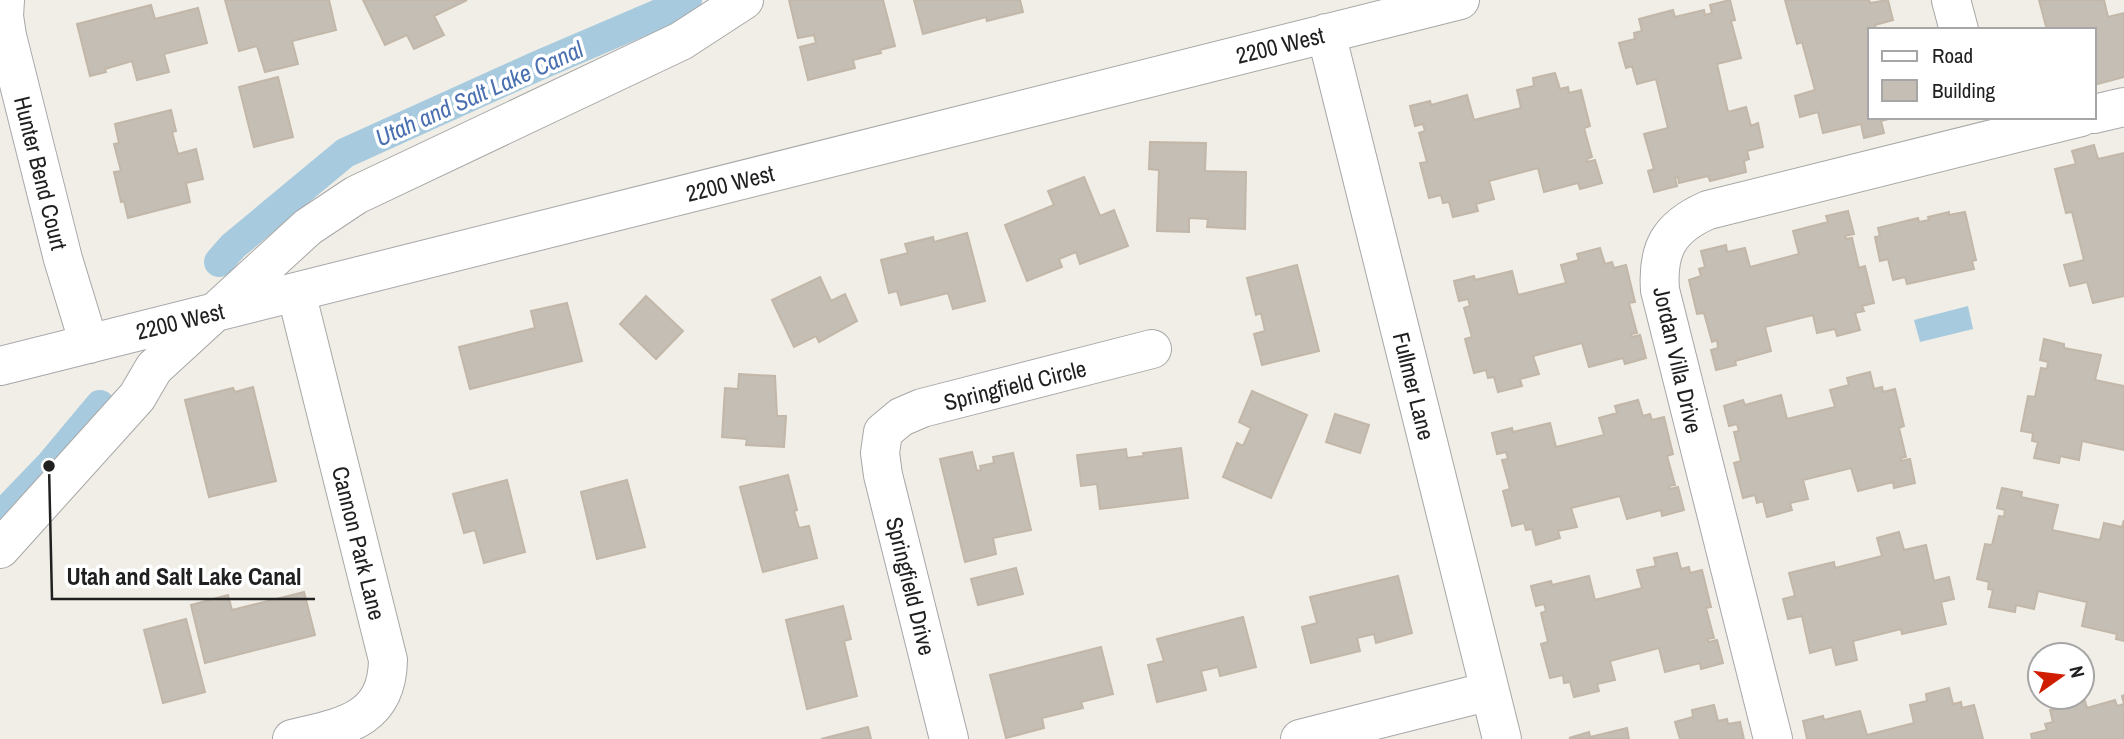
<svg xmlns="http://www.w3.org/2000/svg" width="2124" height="739" font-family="'Archivo Narrow',sans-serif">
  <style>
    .water { fill: #a7cade }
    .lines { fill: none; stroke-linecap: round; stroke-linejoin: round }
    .canal { stroke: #a7cade; stroke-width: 30 }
    .building { fill: #c5beb5; stroke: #c2b7a8; stroke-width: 2 }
    .minor-casing { stroke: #a7a7a7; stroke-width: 40 }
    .minor { stroke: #fff; stroke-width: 38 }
    .labels { text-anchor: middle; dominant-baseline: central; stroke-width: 7; stroke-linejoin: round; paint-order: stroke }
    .street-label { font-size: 23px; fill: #202020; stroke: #fff }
    .water-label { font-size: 24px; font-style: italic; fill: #4b70b0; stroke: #fff }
    .leader { fill: none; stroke: #202020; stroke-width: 2.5 }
    .callout-dot { fill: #202020; stroke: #fff; stroke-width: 2.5 }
    .callout-label { font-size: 24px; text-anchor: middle; font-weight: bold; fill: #202020; stroke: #fff; stroke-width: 7; stroke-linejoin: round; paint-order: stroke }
  </style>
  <rect width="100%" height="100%" fill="#f0eee6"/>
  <path class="water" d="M1968 306 1973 329 1920 342 1914 320Z"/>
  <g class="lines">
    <path class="canal" d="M219 262 233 246 345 153 535 67 682 4 687 0
      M0 517 49 466 100 405"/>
  </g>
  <path class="building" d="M225 0H329L336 30 292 41 298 64 265 72 257 46 239 51Z
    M363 0H467L434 16 444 35 414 49 407 35 385 45Z
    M789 0H883L895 46 880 50 881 53 853 60 855 68 808 80 800 47 816 43 814 35 798 38Z
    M914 0H1020L1023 12 987 21 986 17 923 34Z
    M1730 0 1735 20 1731 21 1741 58 1717 64 1728 112 1746 107 1751 126 1758 123 1763 147 1747 151 1749 159 1744 161 1746 172 1710 181 1708 176 1679 183 1678 177 1675 178 1677 186 1654 192 1648 171 1654 169 1644 134 1668 128 1656 79 1637 84 1632 66 1626 68 1619 43 1635 39 1634 33 1642 31 1639 19 1673 10 1675 17 1704 10 1705 15 1712 13 1710 5Z
    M1785 0H1869L1870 3 1888 0 1893 20 1875 25 1876 30H1870V117H1896L1881 121 1884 133 1864 138 1861 124 1823 133 1818 112 1800 117 1795 96 1815 90 1802 42 1797 44Z
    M2039 0H2104L2108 17 2124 13V77L2094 85V30H2047Z
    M151 5 155 19 198 8 207 43 164 54 169 72 137 80 132 61 105 69 106 72 90 76 77 24Z
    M1555 73 1560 89 1568 87 1569 93 1581 90 1590 126 1584 128 1592 157 1587 159V162L1595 160 1602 183 1580 189 1578 183 1544 192 1538 168 1489 181 1494 199 1476 204 1478 211 1453 217 1449 202 1443 203 1441 195 1429 198 1420 163 1427 162 1419 133 1425 131 1423 124 1415 126 1410 106 1430 101 1431 105 1467 95 1474 120 1521 108 1517 90 1534 86 1533 78Z
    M278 77 293 137 254 147 239 87Z
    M171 110 176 131 172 132 178 154 196 149 203 179 186 183 190 202 128 218 124 201 121 202 114 172 121 171 114 144 119 143 115 124Z
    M1150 142 1206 143 1205 171 1246 172 1245 229 1207 227 1208 219 1189 218V232L1157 231 1159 170 1149 169Z
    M2094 145 2098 159 2124 153V296L2093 303 2087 282 2070 286 2064 265 2084 260 2072 212 2066 213 2055 169 2076 164 2072 151Z
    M1084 177 1100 216 1114 210 1128 246 1080 264 1076 252 1059 259 1062 267 1027 281 1005 225 1054 205 1048 191Z
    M1848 211 1854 234 1845 236 1846 239 1852 238 1859 268 1865 266 1874 303 1862 306 1864 311 1855 313 1860 330 1837 336 1835 329 1817 333 1813 315 1765 327 1771 351 1735 361 1736 365 1716 370 1711 350 1718 348 1717 340 1712 342 1704 313 1697 314 1689 280 1701 276 1699 269 1705 267 1701 251 1726 245 1727 252 1745 248 1750 267 1799 254 1793 231 1828 222 1826 216Z
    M1949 212V215L1965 212 1976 260 1972 261 1974 269 1907 284 1905 277 1893 280 1888 259 1880 261 1875 237 1880 236 1878 228 1918 218 1919 222 1929 220 1928 217Z
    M967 233 985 301 953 309 948 293 901 305 897 291 889 293 881 260 908 253 905 244 933 237 934 242Z
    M1600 248 1605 264 1612 262 1614 268 1626 265 1635 302 1629 303 1637 333 1631 334 1632 337 1640 335 1646 358 1625 364 1623 358 1589 367 1582 343 1533 356 1539 374 1520 379 1522 386 1498 392 1494 377 1488 378 1486 370 1474 373 1465 339 1472 337 1464 308 1470 306 1468 299 1459 301 1454 281 1474 276 1475 280 1512 271 1518 295 1566 283 1561 265 1579 260 1577 254Z
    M1297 265 1319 351 1262 365 1254 334 1265 331 1261 313 1256 315 1247 278Z
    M820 277 831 301 845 294 857 321 819 342 816 336 794 347 772 300Z
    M646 296 683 331 656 359 620 324Z
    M567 303 582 361 470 389 459 347 535 328 531 311Z
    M2044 339 2064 344V348L2101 355 2095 380 2124 386V450L2082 441 2079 460 2060 456 2059 463 2034 458 2038 442 2032 441 2033 433 2021 431 2028 396 2035 397 2041 368 2047 369 2048 362 2040 360Z
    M1870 372 1874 389 1882 387 1883 392 1895 389 1904 426 1899 428 1906 457 1901 458V461L1910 459 1915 483 1894 488 1893 482 1858 491 1851 468 1803 480 1808 499 1790 503 1792 510 1767 517 1763 501 1757 503 1755 495 1743 498 1734 463 1741 461 1734 432 1739 431 1737 424 1729 426 1724 406 1743 400 1745 405 1781 395 1787 419 1835 407 1830 390 1849 385 1847 378Z
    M739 374 775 376 777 416H786L784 447 746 445 747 439 722 437 725 388 738 389Z
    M253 387 276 481 209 497 185 400 233 388 235 392Z
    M1252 391 1307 415 1271 498 1223 477 1237 443 1243 446 1251 428 1239 422Z
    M1638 400 1643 416 1650 414 1652 420 1664 417 1673 454 1667 456 1675 485 1669 486 1670 489 1678 487 1684 510 1662 516 1661 510 1627 519 1620 496 1571 508 1577 527 1558 531 1560 538 1536 545 1532 529 1526 530 1524 523 1512 526 1503 491 1510 489 1502 460 1508 459 1506 452 1497 454 1492 433 1512 428 1513 432 1550 423 1556 447 1604 435 1599 418 1617 413 1615 406Z
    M1335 414 1369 425 1360 453 1326 442Z
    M1181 448 1188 498 1100 509 1097 484 1081 486 1077 455 1126 449 1127 458 1144 456 1143 453Z
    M972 452 977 471 981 470 980 466 994 463 993 457 1013 453 1031 530 993 538 996 554 965 562 940 459Z
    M788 475 797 510 794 511 799 528 809 526 817 558 763 572 740 487Z
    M507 480 525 552 484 563 475 530 464 533 453 494Z
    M627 480 645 547 597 559 581 492Z
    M2002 488 2022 492 2021 497 2058 505 2052 530 2100 540 2104 523 2122 527 2124 520V641L2116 639 2117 634 2082 626 2087 602 2038 591 2034 609 2016 605 2015 612 1989 607 1993 590 1988 589 1989 582 1977 579 1985 544 1992 545 1999 516 2004 517 2005 510 1997 508Z
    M1899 532 1904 550 1926 545 1934 581 1949 577 1954 599 1941 602 1946 624 1902 634 1901 629 1853 641 1857 660 1836 665 1832 647 1810 653 1802 616 1788 619 1783 599 1795 596 1789 573 1834 562 1835 568 1882 556 1877 538Z
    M1677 553 1681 569 1689 567 1690 573 1702 570 1711 607 1706 608 1714 638 1707 639 1709 642 1717 640 1723 663 1701 669 1700 663 1665 672 1659 648 1610 661 1615 680 1597 684 1599 691 1574 697 1570 682 1564 683 1563 675 1550 678 1541 644 1548 642 1541 613 1546 611 1544 604 1536 606 1531 586 1551 581 1552 585 1589 576 1595 600 1642 588 1637 570 1656 566 1654 558Z
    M1016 568 1023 594 978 605 971 579Z
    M1398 576 1412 633 1376 643 1374 634 1357 638 1360 651 1311 663 1302 627 1317 623 1310 597Z
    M304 592 315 635 205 663 191 605 228 595 232 610Z
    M843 606 851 639 844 641 857 696 807 709 786 620Z
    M1243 617 1256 667 1220 676 1218 667 1201 671 1206 690 1157 702 1148 665 1164 661 1157 639Z
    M186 619 205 692 163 703 144 630Z
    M1101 647 1113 694 1081 702 1083 708 1042 718 1044 728 1006 738 990 675Z
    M1949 688 1953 704 1961 702 1962 708 1974 705 1983 739H1807L1803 721 1823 716 1824 720 1860 711 1867 735 1914 723 1910 705 1927 701 1926 694Z
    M2124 695V739H2032L2031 734 2047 730 2045 724 2053 722 2050 710 2085 701 2087 708 2115 700 2117 706 2124 704 2122 696Z
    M1714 705 1718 721 1727 719 1728 724 1740 722 1744 739H1680L1675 722 1693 717 1692 710Z
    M868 727 871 739H821Z
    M1627 728 1629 739 1569 738 1589 732 1590 737Z"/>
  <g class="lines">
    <defs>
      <path id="minor" d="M5 0 4 16 7 36 63 259 89 344
        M1951 0 1959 30
        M1326 33 1502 739
        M2094 114 2124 107
        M0 366 1460 0
        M0 549 137 397 154 368 308 227 356 195 681 41 744 0
        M292 739C341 727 387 722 388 660L296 292
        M949 739 883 475 880 453 883 432 901 417 922 408 1152 349
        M1300 739 1490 691
        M1773 739 1660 290C1657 249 1669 227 1708 210L2081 117"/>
    </defs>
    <use href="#minor" class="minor-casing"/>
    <use href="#minor" class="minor"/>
  </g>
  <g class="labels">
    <g class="street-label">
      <text transform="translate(1280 45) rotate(-14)">2200 West</text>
      <text transform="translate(41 173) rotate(76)">Hunter Bend Court</text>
      <text transform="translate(730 183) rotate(-14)">2200 West</text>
      <text transform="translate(180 321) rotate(-14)">2200 West</text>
      <text transform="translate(1678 360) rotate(77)">Jordan Villa Drive</text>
      <text transform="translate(1015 385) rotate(-14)">Springfield Circle</text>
      <text transform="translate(1414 386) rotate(76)">Fullmer Lane</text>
      <text transform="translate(359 543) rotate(76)">Cannon Park Lane</text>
      <text transform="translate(911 586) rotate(76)">Springfield Drive</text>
    </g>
    <g class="water-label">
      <text transform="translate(479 93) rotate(-24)">Utah and Salt Lake Canal</text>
    </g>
  </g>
  <path class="leader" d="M49 466L52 599H315"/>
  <circle class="callout-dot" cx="49" cy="466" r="7"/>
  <g class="callout-label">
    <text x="184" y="585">Utah and Salt Lake Canal</text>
  </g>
  <rect x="1868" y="28" width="228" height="91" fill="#ffffff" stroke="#a6a6a6" stroke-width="2"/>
  <rect x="1882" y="51" width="35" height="10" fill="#ffffff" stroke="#a6a6a6" stroke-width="2"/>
  <text x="1932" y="63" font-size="21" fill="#202020">Road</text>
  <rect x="1882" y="80" width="35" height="21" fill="#c5beb5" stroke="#a6a6a6" stroke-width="2"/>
  <text x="1932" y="98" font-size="21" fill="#202020">Building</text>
  <g transform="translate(2061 676) rotate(76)"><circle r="33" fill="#ffffff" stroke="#a6a6a6" stroke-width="2"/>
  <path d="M0-5L12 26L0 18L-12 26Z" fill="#d01d00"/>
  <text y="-10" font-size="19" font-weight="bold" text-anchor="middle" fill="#202020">N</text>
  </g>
</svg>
